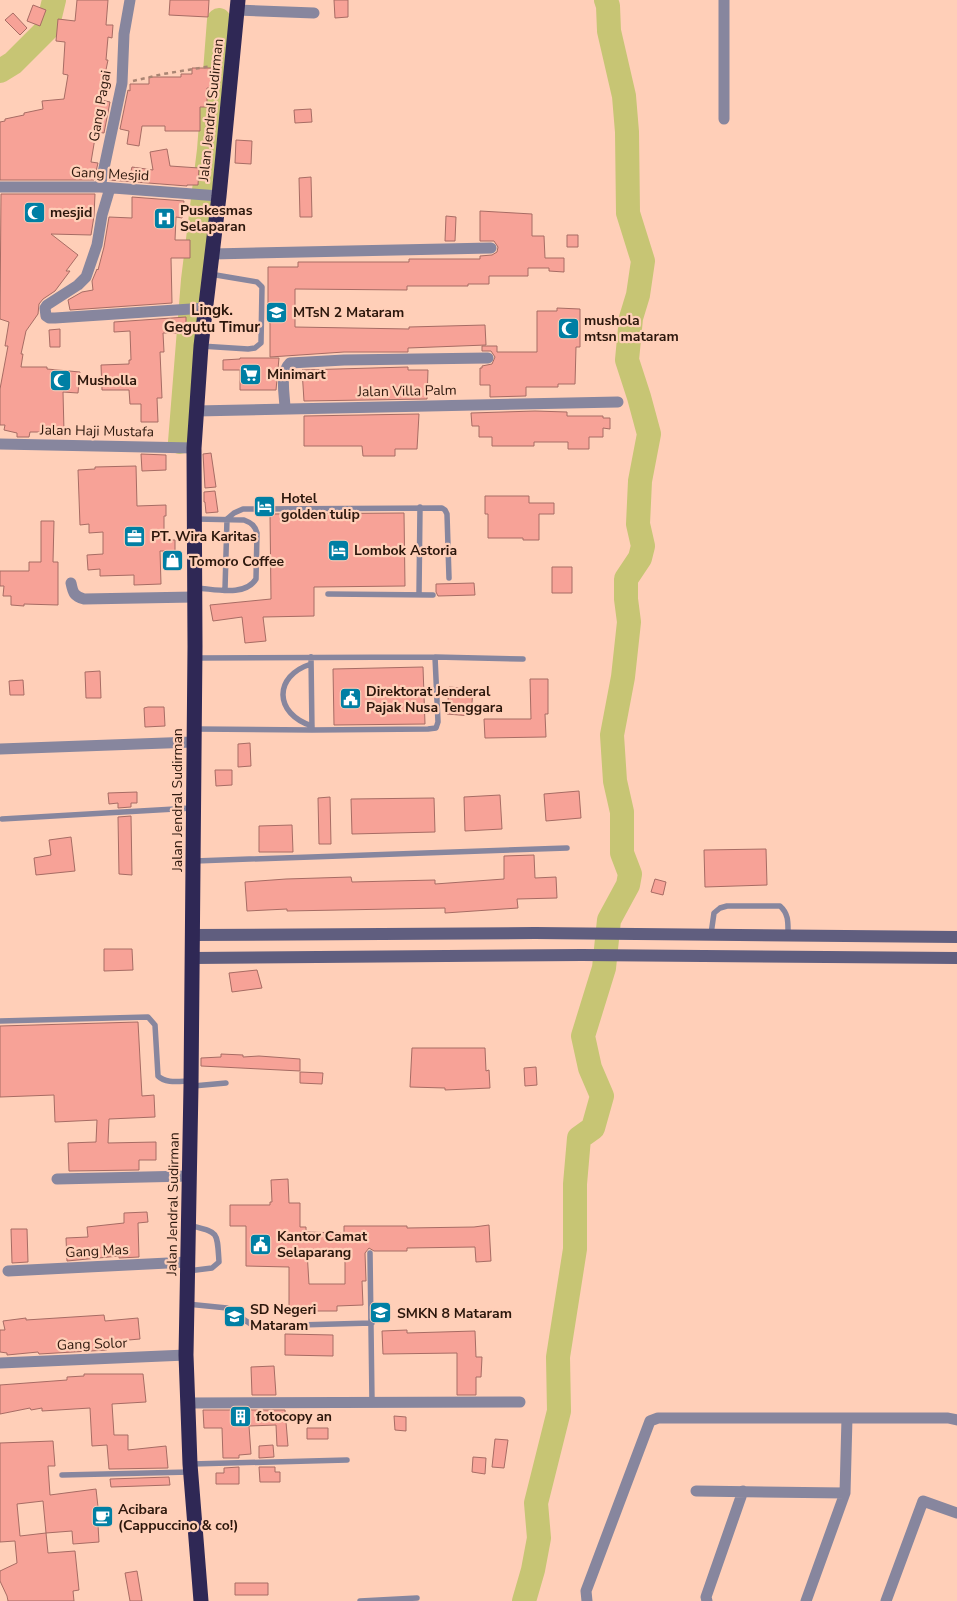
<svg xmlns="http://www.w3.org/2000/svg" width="957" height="1601" font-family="'Nunito Sans',sans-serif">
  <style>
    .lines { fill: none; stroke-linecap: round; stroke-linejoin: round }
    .river { stroke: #c7c574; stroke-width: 24 }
    .building { fill: #f7a297; stroke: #a76c64; fill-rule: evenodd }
    .path { stroke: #aa8573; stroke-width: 2.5; stroke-dasharray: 4 4; stroke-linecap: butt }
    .lane { stroke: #87869e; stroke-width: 5.5 }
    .street { stroke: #87869e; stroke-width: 11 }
    .secondary { stroke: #605e7f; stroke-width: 12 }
    .highway { stroke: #2f2855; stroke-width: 15 }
    .labels { text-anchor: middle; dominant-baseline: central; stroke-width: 4.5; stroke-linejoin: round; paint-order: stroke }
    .street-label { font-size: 14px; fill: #2c170c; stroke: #ffcfb8 }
    .poi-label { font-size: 14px; font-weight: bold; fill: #2c170c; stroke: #ffcfb8; text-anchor: start }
    .neighbourhood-label { font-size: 15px; font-weight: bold; fill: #2c170c; stroke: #ffcfb8 }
  </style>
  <rect width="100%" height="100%" fill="#ffcfb8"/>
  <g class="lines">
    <path class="river" d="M0 71 13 63 47 29 54 0
      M180 442 193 280 209 150 219 20
      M524 1601 533 1570 539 1538 536 1503 559 1411 558 1357 575 1249V1184L579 1138 593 1128 602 1096 590 1068 583 1036 604 968 609 920 628 885 630 874 622 853V812L615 781 612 735 623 677 629 622 626 599V579L640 558 643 546 638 524 640 481 649 434 639 397 627 360 631 318 638 295 643 261 628 213 627 132 624 96 609 31 608 6 606 0"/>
  </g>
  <path class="building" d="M77 0H108L106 25H113L112 38 108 37 106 60H108L101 94H102L101 100 110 102 104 133 96 132 91 162 98 163 94 180H0V122L5 121V119L24 115V113L43 109 42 101 64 99 68 75 63 74 65 42 56 41 58 19 75 21Z
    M170 0H209L208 17 169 15Z
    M334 0H348V17L335 18Z
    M33 5 46 10 40 26 27 21Z
    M13 13 27 28 20 35 5 20Z
    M192 68H211V88H207V107H200V131H165V126H142L139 146 127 144 129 131 120 129 128 90 130 91V84H149V77H181V74H192Z
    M311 109 312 122 295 123 294 110Z
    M236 140 252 141 251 164 235 163Z
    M167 149 170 166 199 168 198 185H187V186L109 180 111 171 130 175 132 167 153 170 150 152Z
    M311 177 312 217H300L299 178Z
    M1 194H95L94 216 91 235 51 234 78 255 66 271H70L55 291 43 299 39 304 38 314 26 331 21 354H23L21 367H47V369L80 372 78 393 63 392 64 432H30L29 437H17V433L4 430 5 425H0V389L8 346H5L9 322 0 319Z
    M132 197 184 201 182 218 176 217 175 240H190V258H171L172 303 70 310 68 300 82 292 93 290 92 281 97 269 98 270 104 247 109 217 132 218Z
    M480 211 532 214V236H544L545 258H564V272L549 271V268H528V276H489V284H468V286H407V290L295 289V327L409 329V327L485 325 486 345 408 348V352H344L270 357V305L268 304V267H298V262H409V259H480V256L492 255 497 252 498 247 494 241H480Z
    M446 216 456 217 455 241H445Z
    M567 235H578V247H567Z
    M557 308 580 309V347H576L575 384H558V387H526V396L490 397V385H480V368H482V366L492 364 495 357 491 351H482V346H497V352H537V311H557Z
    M186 317V333H163L164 352H160L162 398H157L158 422H141V404H130L129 390H102L101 365 129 364V360H131L130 331 114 332V322Z
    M60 329V347H50L49 330Z
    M240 358H279L276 390H240V370H223V360L240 359Z
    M408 367V370H428L427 399 304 401 302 370Z
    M535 411 567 412V416H603V418H610V429L603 428V437H589V449H568V442H534V446H492V437H479V426H472L471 413Z
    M419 414 417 449H395V456H363L362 446H304V416Z
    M211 453 216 487 205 488 203 454Z
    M141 454 166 455V470L142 471Z
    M136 466 137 506 166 505V516H164V540H175V551H160L161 584 134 585V575L100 576V569L88 570 87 555 103 554V532L89 533V524L80 525 78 470 95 469V467Z
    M215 491 218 512 206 513 205 502H204V492Z
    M485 496H529V503H554V514H539V540H523V538H488V514H485Z
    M404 513 405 586 314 587V616L263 617 266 641 245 643 242 617 213 621 210 605 271 599 270 514Z
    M41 521H54L53 562H58V605L24 604V606L11 605V596H3L4 586H0V571H29V562H41Z
    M552 567H572V593H552Z
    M474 583 475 595 438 596 436 592V584Z
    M423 667 425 724 334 725 333 669Z
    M100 671 101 698H86L85 672Z
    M530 679H548V714H545L546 737 485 738 484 719H531Z
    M23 680 24 695H10L9 681Z
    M449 687 473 689 471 716 447 714Z
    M148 707H164L165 726 145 727 144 708Z
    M250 743 251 766 238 767V744Z
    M215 770H232V785L216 786Z
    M579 791 581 818 546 821 544 794Z
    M137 792V803H131V807L118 808V803L109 804 108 793Z
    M500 795 502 829 465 831 464 797Z
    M330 797 331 844H319L318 798Z
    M434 798 435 832 352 834 351 799Z
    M131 816 132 875 119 874 118 817Z
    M292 825 293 852H259V826Z
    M71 837 75 871 36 875 34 858 51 855 49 840Z
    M766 849 767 885 705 887 704 850Z
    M534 855 535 878 556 877 557 898 517 899 518 908 445 913V908L287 911V909L247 911 245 882 286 879 351 877 352 882 435 880V884L504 879V856Z
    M655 879 666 882 663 895 651 892Z
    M104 949H132L133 970 104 971Z
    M257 970 262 988 232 992 229 973Z
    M138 1022 142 1096 154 1095 155 1117 109 1119 108 1143 156 1142V1160H139V1170L69 1171 68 1143 96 1142 97 1120 55 1122 54 1095 0 1097V1026Z
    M412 1048H485L486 1071 489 1070 490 1088 445 1090V1088L410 1087Z
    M221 1054 243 1055V1057L259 1056 300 1059V1071L201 1066V1058L221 1057Z
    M536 1067 537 1085 525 1086 524 1068Z
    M300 1072 323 1073 322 1084 300 1083Z
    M288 1179 289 1203H300V1227H306V1232L344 1233V1226H407V1228L474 1227 489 1225 491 1261 476 1262 475 1247 407 1248V1251H374L369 1248 365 1253 366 1281H362L363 1305 337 1306V1311H289V1267L246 1266V1226H230V1205H270V1202H272L271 1180ZM307 1251H345V1284H309Z
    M147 1212 148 1222 138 1223 139 1257 119 1258V1256L67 1261 66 1238 88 1237 87 1227 124 1223V1213Z
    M11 1229H27L28 1262 12 1263Z
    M104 1315 105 1321 138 1318 140 1339 106 1342 107 1350 39 1354 38 1352 7 1355V1353L0 1352V1330H5L3 1321 26 1318V1320Z
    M407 1330V1333L475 1331 476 1357H482L481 1377H476V1395H457V1353L383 1354 382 1331Z
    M285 1334 333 1335V1356L285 1355Z
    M274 1366 276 1395H252L251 1367Z
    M84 1374H143L146 1402 112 1404 114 1435H128V1450L166 1446 168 1468 109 1469 107 1445 92 1446 90 1408 42 1411V1408L31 1410 30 1408 0 1414V1385L67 1380V1377L84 1376Z
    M203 1410H285L288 1446H277L276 1425 249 1426 251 1454 239 1455V1458H223L222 1428H204Z
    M394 1416 406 1417V1431L395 1430Z
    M307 1428H328V1439H307Z
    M495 1439 508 1440 504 1468 492 1467Z
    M53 1441 55 1466H48L50 1495 96 1489 98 1507H97L99 1542 73 1544 72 1531 46 1533 48 1553 75 1551 79 1590 73 1591 74 1601H8L7 1596 0 1581V1571L17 1563 15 1541 0 1542V1443ZM43 1501 46 1533 20 1536 17 1504Z
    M273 1445 274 1457 259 1458V1446Z
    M473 1457 486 1458 485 1474 472 1472Z
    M239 1467V1484H216V1473H224V1468Z
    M259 1467H275V1472H280V1482H260Z
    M169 1477 170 1485 111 1487 110 1479Z
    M137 1571 142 1601H130L125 1573Z
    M235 1583H268V1595H235Z"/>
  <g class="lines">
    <path class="path" d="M133 81 163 74 218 65"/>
    <path class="lane" d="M201 346 248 349 255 348 261 343 262 287 257 282 210 274
      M196 519 244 520C252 523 255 526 257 533L256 579C245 597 215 589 197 588
      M225 589 227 519 234 513 243 509 442 508 445 510 447 514 449 578
      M328 594 433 595
      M419 595 420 507
      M435 657 523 659
      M196 658 435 657 438 722 436 728 428 729 312 730
      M311 664C273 676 274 714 312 726
      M196 729 312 730 311 657
      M2 819 192 808
      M195 861 567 848
      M711 934 714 913 720 908 727 906H780C789 914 788 923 788 935
      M0 1021 148 1017 155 1025 158 1076C166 1084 180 1081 191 1081
      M193 1086 226 1083
      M370 1253 372 1401
      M188 1271 212 1268 219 1262C217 1230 219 1233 189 1225
      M187 1304 227 1308 252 1325 262 1326 372 1323
      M192 1464 347 1460
      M62 1475 190 1472
      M360 1601 417 1598"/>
    <path class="street" d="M237 10 314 13
      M724 119V0
      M0 187H100L219 196
      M100 187 122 83 124 34 130 0
      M110 188 102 215 97 245 86 277 78 285 47 305 45 308 46 316 49 318H55L206 308
      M212 254 491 248
      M285 409C285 395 279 374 290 363L344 360 488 358
      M196 411 618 402
      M0 444 194 448
      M71 583C73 593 74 596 84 599L194 597
      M0 749 193 742
      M57 1179 189 1176
      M8 1271 188 1262
      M0 1363 186 1355
      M188 1403 520 1402
      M696 1491 845 1493
      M587 1601 586 1591 650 1421 658 1418H948L957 1420
      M707 1601 706 1597 743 1491
      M806 1601 845 1493 847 1418
      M886 1601 923 1501 957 1513"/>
    <path class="secondary" d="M192 935 535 933 957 937
      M192 958 582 955 957 958"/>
    <path class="highway" d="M201 1601 190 1464 186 1355 191 1086 195 646 194 448 201 346 219 196 238 0"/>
  </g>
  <defs>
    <symbol id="mosque-square" viewBox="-11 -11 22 22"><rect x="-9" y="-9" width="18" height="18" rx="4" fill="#007fa4" stroke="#ffcfb8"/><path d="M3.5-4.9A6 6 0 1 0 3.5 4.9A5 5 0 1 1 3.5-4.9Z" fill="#fff"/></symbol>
    <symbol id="hospital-square" viewBox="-11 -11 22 22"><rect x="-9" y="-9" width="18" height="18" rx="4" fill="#007fa4" stroke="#ffcfb8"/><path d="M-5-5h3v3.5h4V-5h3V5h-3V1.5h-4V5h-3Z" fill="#fff"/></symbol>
    <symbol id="school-square" viewBox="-11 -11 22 22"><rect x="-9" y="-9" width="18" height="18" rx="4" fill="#007fa4" stroke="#ffcfb8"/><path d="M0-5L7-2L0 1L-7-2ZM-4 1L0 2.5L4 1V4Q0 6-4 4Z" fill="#fff"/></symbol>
    <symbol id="supermarket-square" viewBox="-11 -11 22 22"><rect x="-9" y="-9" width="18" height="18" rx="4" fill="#007fa4" stroke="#ffcfb8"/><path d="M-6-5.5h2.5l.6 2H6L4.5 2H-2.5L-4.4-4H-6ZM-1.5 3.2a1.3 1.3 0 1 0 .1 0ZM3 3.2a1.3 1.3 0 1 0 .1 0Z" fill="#fff"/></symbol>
    <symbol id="hotel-square" viewBox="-11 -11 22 22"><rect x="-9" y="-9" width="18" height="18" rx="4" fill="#007fa4" stroke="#ffcfb8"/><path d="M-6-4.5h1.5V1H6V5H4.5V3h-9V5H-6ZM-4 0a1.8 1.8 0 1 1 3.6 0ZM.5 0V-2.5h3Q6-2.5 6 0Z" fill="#fff"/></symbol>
    <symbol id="office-square" viewBox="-11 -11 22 22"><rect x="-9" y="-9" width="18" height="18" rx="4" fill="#007fa4" stroke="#ffcfb8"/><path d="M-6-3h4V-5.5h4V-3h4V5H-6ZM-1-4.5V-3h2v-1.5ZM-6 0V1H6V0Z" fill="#fff"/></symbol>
    <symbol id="shop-square" viewBox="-11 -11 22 22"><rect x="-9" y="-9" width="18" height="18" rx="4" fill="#007fa4" stroke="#ffcfb8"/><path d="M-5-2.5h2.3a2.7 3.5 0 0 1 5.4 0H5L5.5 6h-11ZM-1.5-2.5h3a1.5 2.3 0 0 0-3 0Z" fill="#fff"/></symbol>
    <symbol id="civic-square" viewBox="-11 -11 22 22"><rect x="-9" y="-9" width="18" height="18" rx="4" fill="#007fa4" stroke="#ffcfb8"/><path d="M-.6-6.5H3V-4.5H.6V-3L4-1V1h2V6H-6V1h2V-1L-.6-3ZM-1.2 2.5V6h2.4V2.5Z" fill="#fff"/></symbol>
    <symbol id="building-square" viewBox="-11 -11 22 22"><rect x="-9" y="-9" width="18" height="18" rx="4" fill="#007fa4" stroke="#ffcfb8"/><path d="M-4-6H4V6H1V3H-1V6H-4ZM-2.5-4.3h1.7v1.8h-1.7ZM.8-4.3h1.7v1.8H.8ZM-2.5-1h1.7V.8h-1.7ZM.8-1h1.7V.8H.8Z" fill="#fff"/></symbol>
    <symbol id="cafe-square" viewBox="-11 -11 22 22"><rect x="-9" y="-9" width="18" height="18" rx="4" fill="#007fa4" stroke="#ffcfb8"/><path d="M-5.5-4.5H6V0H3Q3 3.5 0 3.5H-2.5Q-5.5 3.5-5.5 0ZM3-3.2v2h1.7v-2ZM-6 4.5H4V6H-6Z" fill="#fff"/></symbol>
  </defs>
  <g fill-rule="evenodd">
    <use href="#mosque-square" x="22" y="200" width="25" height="25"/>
    <use href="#hospital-square" x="152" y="206" width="25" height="25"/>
    <use href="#school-square" x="264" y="300" width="25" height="25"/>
    <use href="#mosque-square" x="556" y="316" width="25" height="25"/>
    <use href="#supermarket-square" x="238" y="362" width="25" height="25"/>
    <use href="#mosque-square" x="48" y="368" width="25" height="25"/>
    <use href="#hotel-square" x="252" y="494" width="25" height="25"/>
    <use href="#office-square" x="122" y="524" width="25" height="25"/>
    <use href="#hotel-square" x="326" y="538" width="25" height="25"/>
    <use href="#shop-square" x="160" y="548" width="25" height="25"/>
    <use href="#civic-square" x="338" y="686" width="25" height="25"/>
    <use href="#civic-square" x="248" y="1232" width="25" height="25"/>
    <use href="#school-square" x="368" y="1300" width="25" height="25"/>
    <use href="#school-square" x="222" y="1304" width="25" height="25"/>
    <use href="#building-square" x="228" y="1404" width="25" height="25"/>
    <use href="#cafe-square" x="90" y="1504" width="25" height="25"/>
  </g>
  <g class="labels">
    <g class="street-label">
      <text transform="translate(100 106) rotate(-80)">Gang Pagai</text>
      <text transform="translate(211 110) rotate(-84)">Jalan Jendral Sudirman</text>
      <text transform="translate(110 174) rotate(3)">Gang Mesjid</text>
      <text transform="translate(407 391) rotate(-1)">Jalan Villa Palm</text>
      <text transform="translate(97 431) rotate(1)">Jalan Haji Mustafa</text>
      <text transform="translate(177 800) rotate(-90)">Jalan Jendral Sudirman</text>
      <text transform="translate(173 1204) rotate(-89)">Jalan Jendral Sudirman</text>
      <text transform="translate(97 1251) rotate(-3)">Gang Mas</text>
      <text transform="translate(92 1344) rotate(-2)">Gang Solor</text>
    </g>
    <g class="poi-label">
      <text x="180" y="210">Puskesmas<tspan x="180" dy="16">Selaparan</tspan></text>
      <text x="50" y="212">mesjid</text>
      <text x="293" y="312">MTsN 2 Mataram</text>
      <text x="584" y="320">mushola<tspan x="584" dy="16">mtsn mataram</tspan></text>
      <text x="267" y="374">Minimart</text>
      <text x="77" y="380">Musholla</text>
      <text x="281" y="498">Hotel<tspan x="281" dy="16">golden tulip</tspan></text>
      <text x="151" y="536">PT. Wira Karitas</text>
      <text x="354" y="550">Lombok Astoria</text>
      <text x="189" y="561">Tomoro Coffee</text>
      <text x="366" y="691">Direktorat Jenderal<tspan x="366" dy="16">Pajak Nusa Tenggara</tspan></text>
      <text x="277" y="1236">Kantor Camat<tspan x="277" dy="16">Selaparang</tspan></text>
      <text x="250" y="1309">SD Negeri<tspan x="250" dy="16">Mataram</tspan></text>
      <text x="397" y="1313">SMKN 8 Mataram</text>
      <text x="256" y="1416">fotocopy an</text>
      <text x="118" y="1509">Acibara<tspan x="118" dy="16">(Cappuccino &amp; co!)</tspan></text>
    </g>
    <g class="neighbourhood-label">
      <text x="212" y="310">Lingk.<tspan x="212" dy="17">Gegutu Timur</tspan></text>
    </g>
  </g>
</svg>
